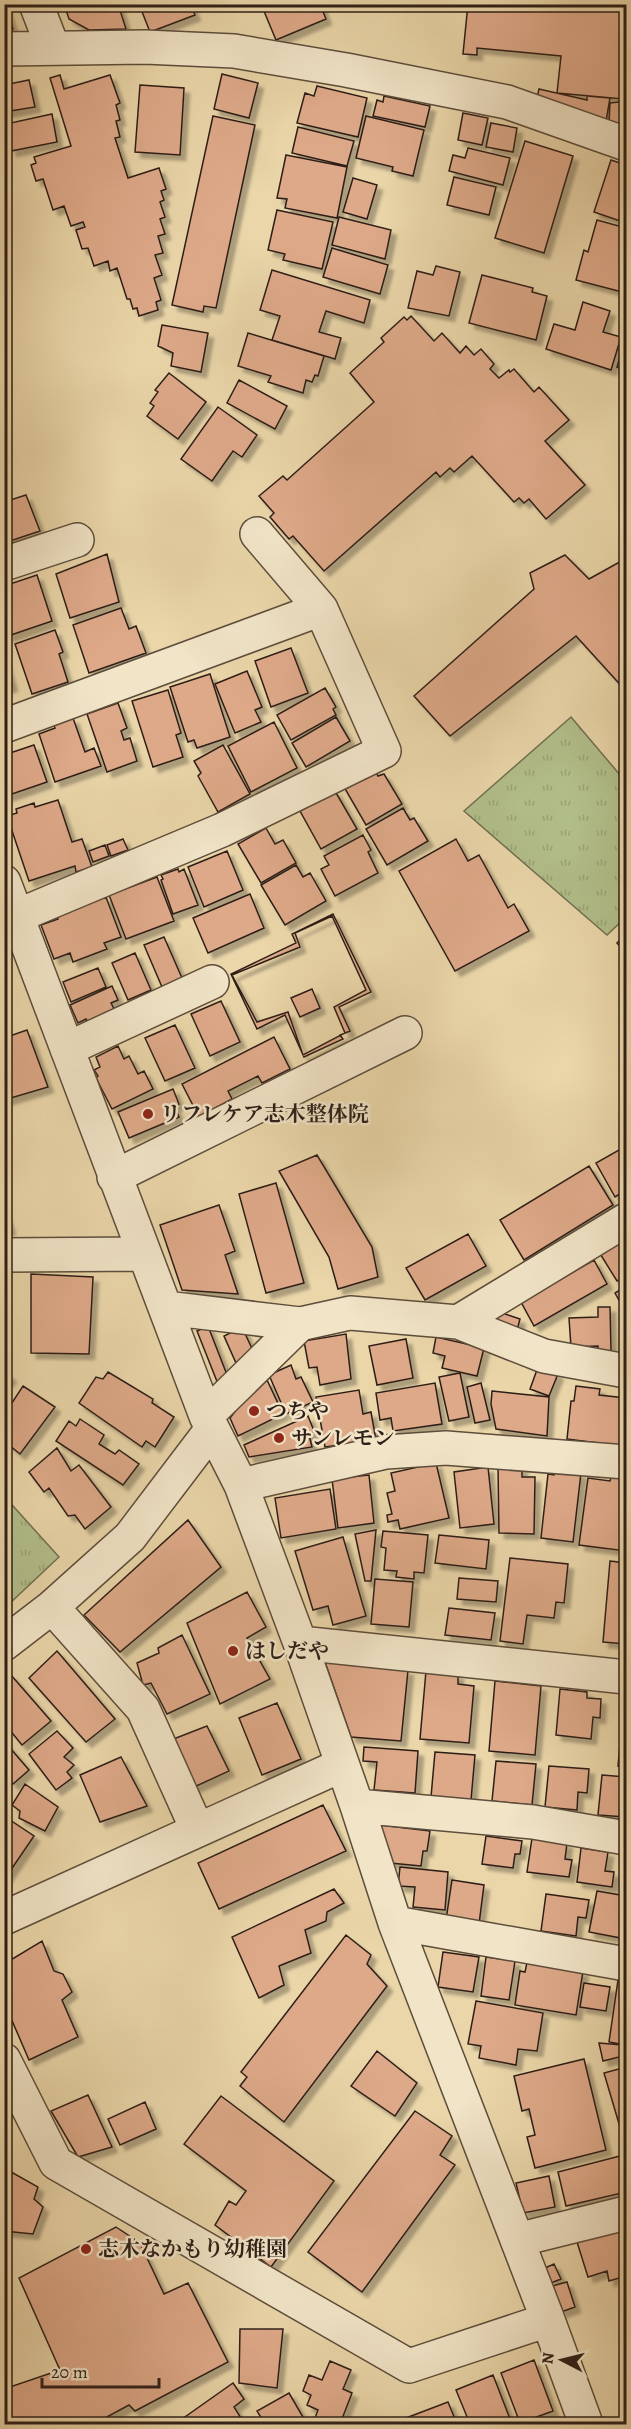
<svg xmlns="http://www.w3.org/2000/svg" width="631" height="2429" font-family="Alegreya,'Noto Serif JP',serif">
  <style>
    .park { fill: url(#park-tufts); stroke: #706f52; stroke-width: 1.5 }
    .building { fill: #dea989; stroke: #2e1f18; stroke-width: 1.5; fill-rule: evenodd; filter: url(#shadow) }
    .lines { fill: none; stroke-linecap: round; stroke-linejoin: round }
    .minor-casing { stroke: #5d4d3c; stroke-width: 36 }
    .minor { stroke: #f1e4c7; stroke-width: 33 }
    .poi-dot { fill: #8f2418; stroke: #f1e4c7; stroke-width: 2 }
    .labels { text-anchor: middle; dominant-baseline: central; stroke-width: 5; stroke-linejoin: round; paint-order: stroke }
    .poi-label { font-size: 21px; font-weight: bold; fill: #2e1f18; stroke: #f1e4c7; text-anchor: start }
  </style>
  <defs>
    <pattern id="park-tufts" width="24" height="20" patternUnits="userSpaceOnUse" patternTransform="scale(1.5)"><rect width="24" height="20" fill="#b2bf8b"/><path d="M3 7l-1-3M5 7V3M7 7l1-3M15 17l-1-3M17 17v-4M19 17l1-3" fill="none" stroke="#99a477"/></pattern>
    <filter id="shadow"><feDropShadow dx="5.5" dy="5.5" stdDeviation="1.5" flood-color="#0004"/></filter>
  </defs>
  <rect width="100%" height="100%" fill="#ead6a9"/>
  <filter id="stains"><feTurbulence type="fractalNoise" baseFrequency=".00333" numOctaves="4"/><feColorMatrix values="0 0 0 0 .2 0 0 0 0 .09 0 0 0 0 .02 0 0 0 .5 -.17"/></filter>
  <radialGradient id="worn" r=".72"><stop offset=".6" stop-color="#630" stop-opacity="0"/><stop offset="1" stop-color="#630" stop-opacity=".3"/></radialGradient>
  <path class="park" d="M571 717 626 782V917L607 935 464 811Z
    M4 1496 59 1557 8 1605H4Z"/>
  <path class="building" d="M4 4 13 29 4 31Z
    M64 4H118L126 29 89 30 69 19Z
    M139 4H190L195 15 150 32Z
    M261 4H320L326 19 276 40Z
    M468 4H626V66L623 99 557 93 561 56 477 48V55L463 54Z
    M222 74 258 83 249 118 214 109Z
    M60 75 64 89 110 75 120 103 116 105 120 120 116 121 120 137 115 138 128 178 159 168 166 189 161 191 164 200 160 202 165 217 160 219 165 234 158 236 163 253 155 255 162 275 154 278 161 300 156 302 158 310 139 316 137 308 133 309 130 299H127L117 268 110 271 108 261 94 266 88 248 82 249 76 230 85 227 83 222 71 226 64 206 53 210 43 179 36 181 31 165 36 163 34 157 71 146 50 78Z
    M29 80 35 107 4 112V85Z
    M140 85 184 88 180 155 135 152Z
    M317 86 367 98 358 137 297 123 305 93 314 96Z
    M539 89 587 100V96L610 98 605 127 536 102Z
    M384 96 430 106 425 127 373 116 377 100 383 102Z
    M619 102 626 103V125L609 122 610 103Z
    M463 113 488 118 482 145 458 140Z
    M52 114 57 142 11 151 6 124Z
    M213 116 255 125 216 308 204 306 203 312 172 305Z
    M366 116 424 130 413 176 392 171 393 167 356 158Z
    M491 123 517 128 513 152 486 147Z
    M298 127 354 141 347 166 292 153Z
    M525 141 573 156 544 253 495 238Z
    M468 148 510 158 503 185 449 171 453 155 465 158Z
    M286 155 347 167 337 218 285 208 287 199 277 198Z
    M611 160 626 165V223L594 212Z
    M454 177 496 187 489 215 447 205Z
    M353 178 377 185 367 219 343 212Z
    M277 210 333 222 322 269 283 260 285 254 268 250Z
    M339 217 391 230 385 259 332 245Z
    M597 220 626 228V293L576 280 584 250 588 252Z
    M332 248 388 265 380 294 323 277Z
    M436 266 460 272 449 316 408 308 417 271 433 275Z
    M272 270 370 300 364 323 326 311 319 332 341 338 335 359 272 340 280 316 260 310Z
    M482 275 533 288 532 292 547 296 536 340 469 323Z
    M583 302 610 311 603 332 621 337 611 370 546 349 554 324 575 330Z
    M411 316 434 341 442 333 460 353 466 346 474 355 481 349 494 364 490 369 499 378 509 370 510 372 514 369 534 392 539 387 569 420 545 441 585 485 546 519 529 499 524 503 519 498 514 502 472 456 454 472 450 468 440 477 436 472 324 571 293 536 289 539 270 517 274 513 259 496 283 476 287 480 374 402 350 373 384 342 381 338 404 317 407 320Z
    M162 325 208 333 201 372 171 366 173 353 158 346Z
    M248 333 324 356 318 376 315 375 312 382 306 380 303 393 268 382 271 376 238 366Z
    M626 337V379L622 378 624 370 617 367Z
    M169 373 206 402 178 439 147 416 154 406 150 403 158 392 155 390Z
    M239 380 287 406 275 429 227 403Z
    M218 407 257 435 242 457 233 451 212 481 181 459Z
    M26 495 40 531 4 543V502Z
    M107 554 119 602 70 618 56 574Z
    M565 555 589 579 625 559 626 560V691L576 636 450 736 414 696 534 589 530 573Z
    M37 575 52 621 8 636 4 627V586Z
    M121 608 129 629 136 626 146 653 89 673 73 625Z
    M55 630 63 652 59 654 68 682 32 694 15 644Z
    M291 648 308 693 271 707 255 661Z
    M4 659 12 686 4 688Z
    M247 671 262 707 255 710 261 722 235 733 215 684Z
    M210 674 230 737 197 748 194 740 188 742 170 687Z
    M325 688 336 707 333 709 336 715 291 740 277 715Z
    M168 690 181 733 176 735 183 757 153 767 132 701Z
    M118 703 127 728 121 731 124 740 130 738 137 761 107 772 87 714Z
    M336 717 350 741 306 767 292 743Z
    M73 718 85 752 94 748 101 766 55 782 39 734 55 728 53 724Z
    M274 722 297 768 251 792 228 746Z
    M34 745 47 782 6 796 4 755Z
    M223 745 250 794 218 812 198 776 201 773 194 761Z
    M374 769 378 776 384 774 402 804 366 825 344 787Z
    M335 791 357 829 321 849 300 811Z
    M58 800 72 842 82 839 92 867 76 872 75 866 29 881 7 816 17 813 16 809 34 803 35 807Z
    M403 808 410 820 414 818 428 841 387 865 366 829Z
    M266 828 275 844 283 840 296 863 261 883 238 844Z
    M363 835 371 850 368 852 378 873 335 896 321 869 329 865 324 856Z
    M123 839 128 850 111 856 107 845Z
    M456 839 468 861 479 855 508 908 514 904 529 931 455 971 399 871Z
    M105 845 109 856 93 862 89 851Z
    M227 851 243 890 204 907 188 867Z
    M296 865 303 877 310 873 326 901 285 925 261 885Z
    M178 869 179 872 184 869 198 905 173 914 161 880 163 879 161 875Z
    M157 877 174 921 126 939 109 895Z
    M250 894 264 928 208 953 193 918Z
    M106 897 121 937 104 943 107 949 73 962 70 953 54 959 41 925 58 919 57 916Z
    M333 914 371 992 339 1007 350 1031 340 1035 343 1039 304 1057 285 1015 257 1029 231 974 296 943 292 934ZM312 989 320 1008 300 1017 291 998Z
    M332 916 366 990 334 1007 345 1033 303 1055 288 1012 257 1022 232 975 300 947 295 933Z
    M626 934V953L617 943Z
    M164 937 182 978 162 987 144 945Z
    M135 953 151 990 128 1000 112 963Z
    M98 968 106 987 71 1002 63 982Z
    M112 986 118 1000 111 1003 115 1011 88 1022 86 1019 78 1023 70 1005Z
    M221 1001 240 1042 210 1056 191 1014Z
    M175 1025 195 1068 165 1081 145 1038Z
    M27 1030 48 1087 4 1100V1038Z
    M274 1037 290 1069 262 1083 258 1076 228 1091 232 1099 199 1117 182 1084Z
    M118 1046 124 1059 129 1056 138 1074 144 1071 153 1089 112 1109 96 1078 98 1076 94 1070 100 1067 96 1057Z
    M173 1089 179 1104 174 1106 179 1117 129 1138 118 1112Z
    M626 1146V1190L615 1197 596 1163Z
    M317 1155 372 1247 378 1277 338 1289 329 1257 279 1171Z
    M589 1166 613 1205 524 1260 500 1220Z
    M276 1183 304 1283 266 1293 239 1194Z
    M219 1205 235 1251 225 1255 238 1294 182 1290 160 1225Z
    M4 1210 10 1229 4 1231Z
    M468 1234 486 1266 425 1300 406 1268Z
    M626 1234V1275L617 1281 599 1252Z
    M594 1260 607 1284 534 1326 521 1302Z
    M31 1274 93 1277 89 1354 31 1353Z
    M626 1286V1313L615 1293Z
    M598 1307H610L611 1351H598V1346L571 1347 569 1318 598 1317Z
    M496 1311 520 1319 517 1330 492 1322Z
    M208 1326 229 1380 218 1384 197 1331Z
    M242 1327 255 1355 236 1363 224 1336Z
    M346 1334 351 1379 320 1385 317 1367 309 1368 304 1341Z
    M436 1337 484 1348 477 1376 442 1368 445 1356 433 1353Z
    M406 1339 413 1378 377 1385 369 1346Z
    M291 1365 296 1379 301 1377 313 1402 286 1414 269 1375Z
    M538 1367 558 1374 549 1396 530 1389Z
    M4 1371 11 1377 4 1385Z
    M108 1372 153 1399 152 1403 174 1417 155 1447 146 1441 142 1447 79 1403 96 1377 103 1379Z
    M460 1373 469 1417 449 1421 439 1377Z
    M267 1380 283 1414 238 1436 230 1418 249 1393Z
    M435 1383 442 1424 393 1431 391 1418 380 1420 376 1393Z
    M481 1383 490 1420 475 1423 467 1387Z
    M23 1386 55 1407 20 1454 4 1441V1415Z
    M576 1386 600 1389 599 1395 626 1398 621 1446 567 1439 571 1401H574Z
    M359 1390 363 1414 371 1412 376 1440 325 1447 316 1397Z
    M492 1391 549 1397 547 1436 496 1429 491 1404Z
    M308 1416 314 1431 309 1435 312 1447 249 1457 244 1445Z
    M80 1419 104 1435 99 1444 115 1454 119 1450 139 1464 123 1485 56 1441 69 1421 76 1426Z
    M57 1448 71 1471 79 1465 111 1507 85 1529 75 1515 68 1516 49 1488 44 1492 29 1472Z
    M436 1463 449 1518 400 1529 398 1520 388 1522 387 1515 392 1514 387 1493 395 1491 391 1473Z
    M488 1467 494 1524 460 1528 454 1472Z
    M498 1467H522V1477H535L534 1534 499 1533Z
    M555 1470 581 1473 573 1542 541 1538 548 1474 554 1475Z
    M369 1475 374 1523 338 1528 332 1479Z
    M611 1477 626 1479V1551L579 1545 588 1478 610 1481Z
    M330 1489 336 1529 281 1538 275 1498Z
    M188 1520 221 1567 120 1652 84 1615Z
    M376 1530 371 1581H365L355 1534Z
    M383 1531 428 1535 424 1573 414 1572V1579L396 1577 397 1571 384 1570 386 1548 381 1547Z
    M439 1535 489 1540 486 1569 435 1563Z
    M343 1537 366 1616 333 1625 328 1606 313 1610 295 1551Z
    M510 1558 568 1564 564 1603 556 1602 554 1618 527 1615 523 1644 500 1641Z
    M610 1561 626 1563V1644L603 1642Z
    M459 1578 498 1581 496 1602 457 1599Z
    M375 1579 413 1582 409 1627 371 1624Z
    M247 1592 266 1627 247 1638 270 1679 220 1704 187 1623Z
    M449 1608 495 1613 491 1640 445 1635Z
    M182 1635 210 1694 167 1714 151 1683 143 1685 137 1663 159 1653 158 1648Z
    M57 1651 115 1719 86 1742 29 1678Z
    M325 1662 408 1670 401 1741 351 1737Z
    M426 1671 458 1674V1684L474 1686 469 1743 420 1739Z
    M11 1675 51 1721 22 1745 4 1723V1681Z
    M495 1681 541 1686 535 1755 489 1751Z
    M560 1689 587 1692V1698L601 1699 600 1718 593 1717 591 1739 556 1735Z
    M624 1700 626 1701V1767L618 1766Z
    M277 1703 301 1759 262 1775 239 1718Z
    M207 1726 229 1771 192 1788 171 1740Z
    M57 1731 73 1748 64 1757 74 1765 67 1772 72 1778 56 1790 29 1754Z
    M4 1741 29 1770 13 1784 4 1774Z
    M364 1747 418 1751 415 1793 374 1790 377 1762 363 1761Z
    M435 1752 475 1755 471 1800 431 1797Z
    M121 1757 147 1806 100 1822 80 1775Z
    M496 1761 536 1764 532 1805 492 1801Z
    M549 1766 589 1769 587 1793 578 1792 577 1810 545 1807Z
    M602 1775 626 1777V1817L598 1815Z
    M25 1784 58 1807 45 1831 19 1818 20 1811 12 1805Z
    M323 1805 346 1851 219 1909 198 1863Z
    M4 1816 34 1836 4 1880Z
    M381 1825 430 1831 427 1851H423L421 1866 390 1863 380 1832Z
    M486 1836 522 1841 520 1854H515L513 1868 482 1864Z
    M532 1838 567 1843 565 1859 572 1860 569 1877 527 1872Z
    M581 1848 608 1852 605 1871 614 1872 612 1887 577 1882Z
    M400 1867 448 1872 445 1910 413 1907 415 1887 398 1886Z
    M452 1880 484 1885 479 1924 446 1920Z
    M334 1889 344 1903 327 1912 326 1921 305 1930 311 1953 279 1966 284 1985 259 1998 232 1937Z
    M597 1891 626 1896V1939L589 1932Z
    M546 1894 589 1900 586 1918 578 1917 576 1936 541 1931Z
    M346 1935 371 1955 367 1964 387 1986 284 2122 240 2086 247 2077 241 2072Z
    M42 1941 54 1971 63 1974 72 1992 62 2000 78 2037 29 2060 4 2002V1964Z
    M443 1952 479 1957 473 1992 438 1987Z
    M486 1957 515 1961 509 2000 481 1996Z
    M527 1962 583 1971 576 2015 515 2005 520 1971 525 1972Z
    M618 1980 626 1981V2045L609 2042Z
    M584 1983 610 1987 606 2011 580 2007Z
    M476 2001 543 2013 537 2051 518 2049 516 2065 479 2058 481 2046 468 2044Z
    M599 2043 622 2045 623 2056 603 2061Z
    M377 2051 417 2083 395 2116 351 2086Z
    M584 2059 606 2150 535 2168 527 2137 535 2135 529 2109 522 2111 514 2076Z
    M626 2067V2143L625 2144 604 2073Z
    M88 2095 112 2147 78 2157 51 2111Z
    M221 2096 334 2181 271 2267 215 2225 229 2201 236 2205 246 2191 184 2144Z
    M145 2102 156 2129 120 2145 108 2119Z
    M415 2111 452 2136 440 2155 455 2165 362 2292 308 2252Z
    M620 2156 626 2181V2192L566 2206 558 2172Z
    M4 2168 38 2187 34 2199 43 2207 33 2234 4 2231Z
    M549 2176 555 2207 523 2213 516 2183Z
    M116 2227 140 2243 164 2294 188 2283 228 2362 135 2411 129 2405 94 2424H4V2389L60 2370 19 2278Z
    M626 2228V2276L609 2281 607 2271 588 2277 577 2242Z
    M554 2264 561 2279 551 2283 545 2268Z
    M567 2282 575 2307 561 2312 552 2286Z
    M240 2329H283L277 2388 239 2383Z
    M534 2360 553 2411 520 2423 501 2373Z
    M330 2361 351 2370 343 2389 352 2393 340 2424H333L315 2418 318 2410 307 2405 311 2395 303 2391 309 2375 322 2380Z
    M493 2375 512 2424H470L456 2390Z
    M233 2383 244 2399 234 2407 241 2418 231 2424H175Z
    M289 2393 307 2424H265L257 2411Z
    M448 2402 457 2424H409L406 2418Z
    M395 2420 397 2424H381Z"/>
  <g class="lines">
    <defs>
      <path id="minor" d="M36 4 53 48
        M4 49 145 47 234 51 346 70 507 102 626 144
        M257 534 321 609
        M4 564 77 540
        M4 726 321 609 384 751 222 830 17 916
        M4 882 206 1416 241 1485 300 1643 357 1806 395 1923 548 2320 586 2424
        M67 1049 212 982
        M114 1177 405 1033
        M4 1255 144 1254
        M166 1308 300 1324 350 1313 458 1322 544 1356 626 1371
        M458 1322 626 1220
        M206 1416 300 1324
        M241 1485 386 1452 446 1448 626 1462
        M52 1607 143 1709 197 1829
        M300 1643 626 1677
        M4 1644 52 1607 130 1537 212 1429
        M357 1806 533 1822 626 1838
        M4 1918 342 1765
        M395 1923 626 1964
        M4 2060 56 2163 409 2366 548 2320
        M517 2240 626 2213"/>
    </defs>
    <use href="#minor" class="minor-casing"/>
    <use href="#minor" class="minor"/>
  </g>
  <g class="poi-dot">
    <circle cx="148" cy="1114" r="6"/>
    <circle cx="254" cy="1411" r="6"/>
    <circle cx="279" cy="1438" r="6"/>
    <circle cx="233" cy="1651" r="6"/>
    <circle cx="86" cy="2249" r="6"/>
  </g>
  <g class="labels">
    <g class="poi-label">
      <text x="160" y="1114">リフレケア志木整体院</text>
      <text x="266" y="1411">つちや</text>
      <text x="291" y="1438">サンレモン</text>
      <text x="245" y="1651">はしだや</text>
      <text x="98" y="2249">志木なかもり幼稚園</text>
    </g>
  </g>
  <rect width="631" height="2429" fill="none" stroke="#ead6a9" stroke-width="24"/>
  <rect x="6" y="6" width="619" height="2417" fill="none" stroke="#2e1f18" stroke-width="3"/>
  <rect x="12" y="12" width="607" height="2405" fill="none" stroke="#2e1f18" stroke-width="1.5"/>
  <g transform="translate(562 2360) rotate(277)" stroke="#f1e4c7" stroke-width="4.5" paint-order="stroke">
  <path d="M0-4.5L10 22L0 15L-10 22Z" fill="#2e1f18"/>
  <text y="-9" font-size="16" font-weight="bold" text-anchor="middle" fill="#2e1f18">N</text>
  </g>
  <path d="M42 2378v9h117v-9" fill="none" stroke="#2e1f18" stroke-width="3"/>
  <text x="51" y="2378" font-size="18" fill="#2e1f18" stroke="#f1e4c7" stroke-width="4.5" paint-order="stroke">20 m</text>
  <rect width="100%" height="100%" filter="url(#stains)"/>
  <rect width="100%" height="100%" fill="url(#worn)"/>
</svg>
